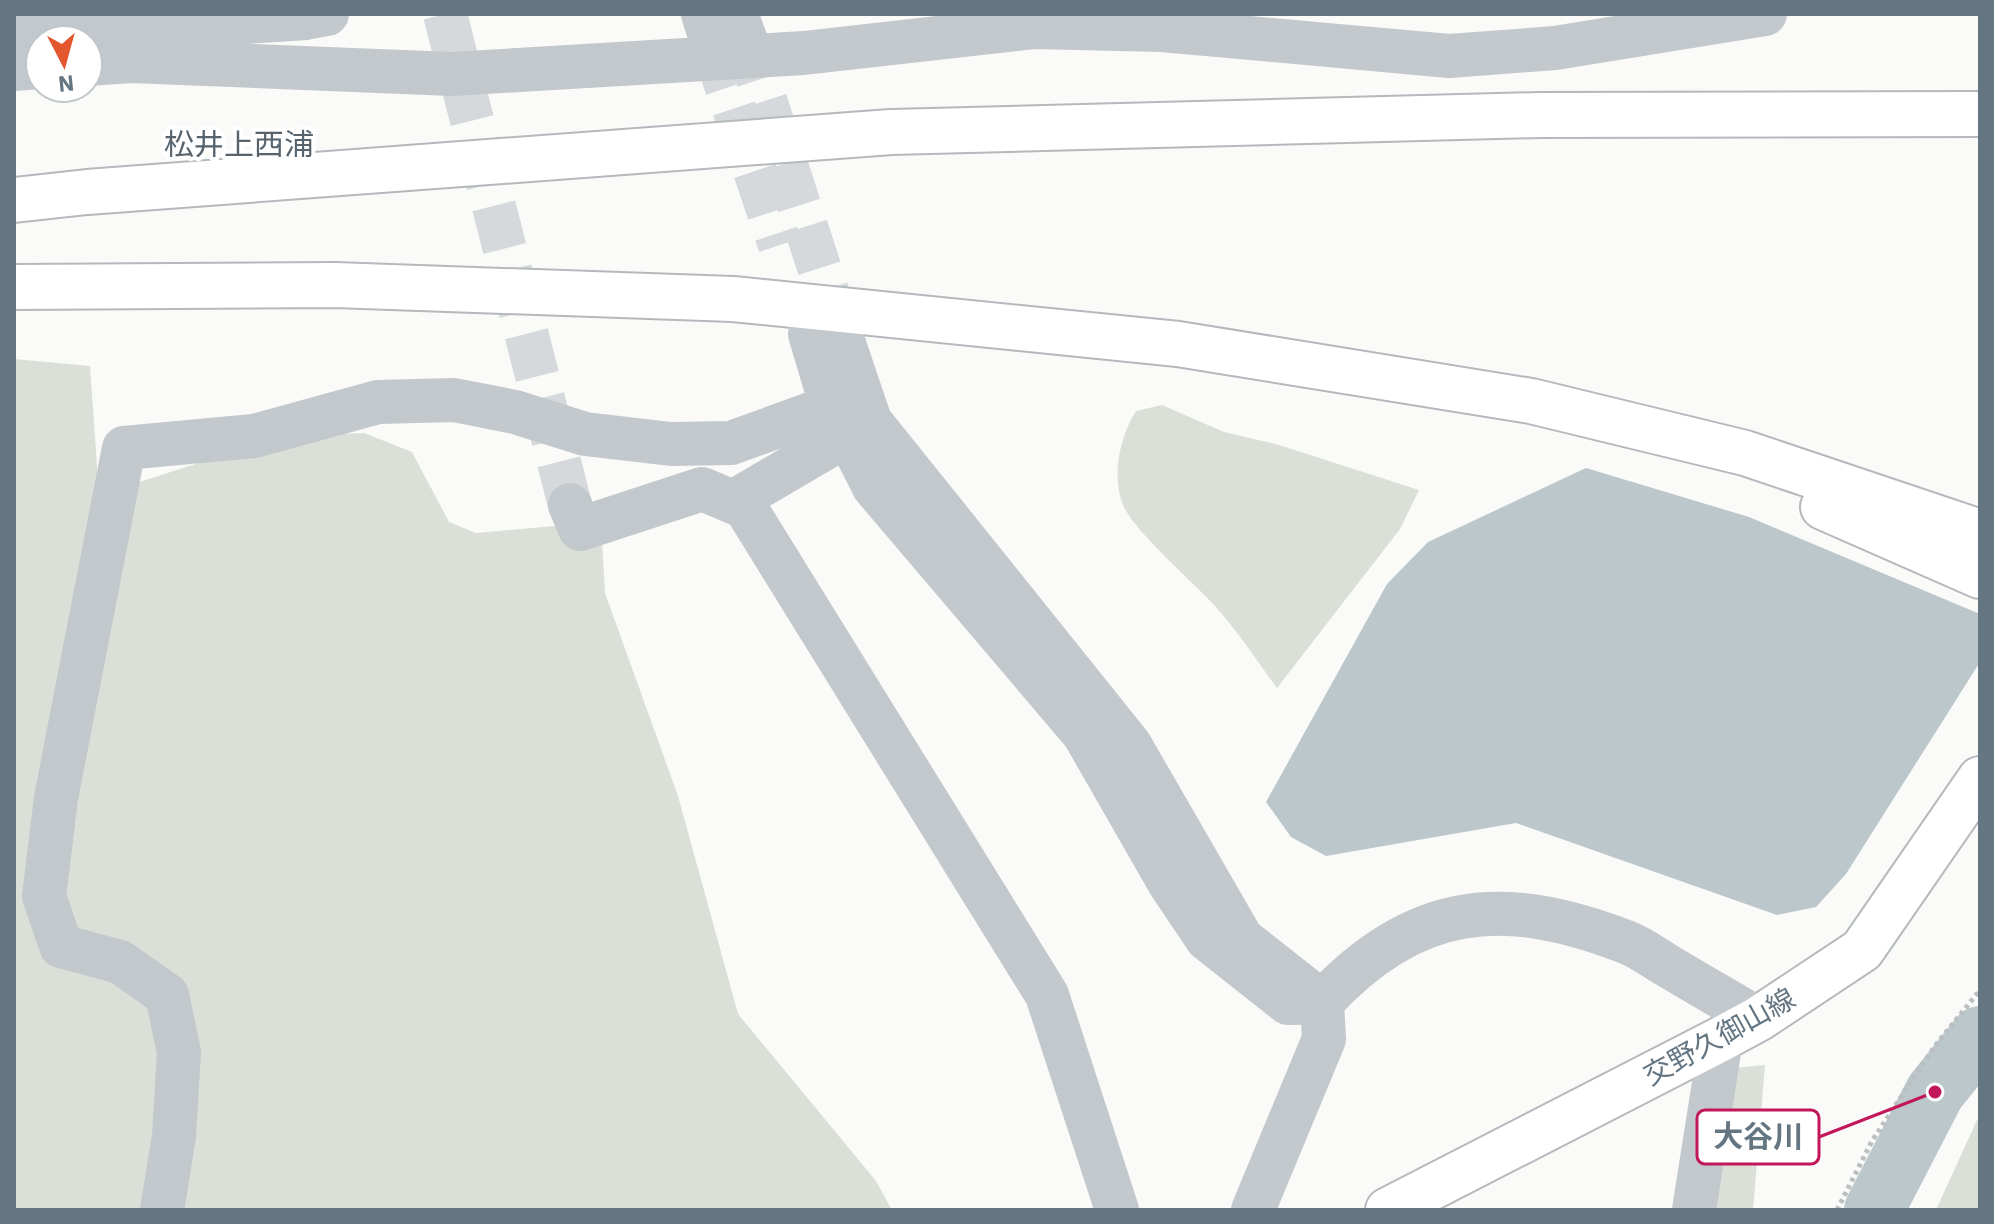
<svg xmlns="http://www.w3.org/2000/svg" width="1994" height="1224" font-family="'IBM Plex Sans','Noto Sans JP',sans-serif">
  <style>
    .green { fill: #dadfd7 }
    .water { fill: #bbc7cb }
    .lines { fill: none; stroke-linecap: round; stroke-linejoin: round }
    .river { stroke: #bbc7cb; stroke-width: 60 }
    .minor-tunnel { stroke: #d5d9db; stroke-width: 44; stroke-dasharray: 44 22; stroke-linecap: butt }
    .major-casing { stroke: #b5babe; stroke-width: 48 }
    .highway-casing { stroke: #b4b9bd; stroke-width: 48 }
    .path { stroke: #bbbfc2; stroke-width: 5; stroke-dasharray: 4 4; stroke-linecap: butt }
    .minor { stroke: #c3c8cc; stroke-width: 44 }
    .major { stroke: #fff; stroke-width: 44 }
    .highway { stroke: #fff; stroke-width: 44 }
    .labels { text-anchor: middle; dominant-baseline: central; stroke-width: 8; stroke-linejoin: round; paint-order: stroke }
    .street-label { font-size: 28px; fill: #657683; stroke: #fff }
    .neighbourhood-label { font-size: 30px; fill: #57646e; stroke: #fff }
    .leader { fill: none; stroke: #c2185b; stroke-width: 3 }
    .callout-dot { fill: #c2185b; stroke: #fff; stroke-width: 3 }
    .callout { fill: #fff; stroke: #c2185b; stroke-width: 3 }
    .callout-label { font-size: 30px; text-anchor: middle; font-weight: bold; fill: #657683 }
  </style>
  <rect width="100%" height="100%" fill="#fafaf8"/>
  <path class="green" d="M14 359 90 366 99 495 282 436 364 433 412 452 449 522 476 533 554 526 602 542 605 593 678 796 738 1014 876 1181 892 1210H14Z
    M1162 405 1224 432 1279 445 1419 490 1400 529 1277 688C1257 661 1237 630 1214 605 1193 582 1133 530 1123 505 1111 477 1120 436 1136 411Z
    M1765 1065 1753 1210H1710L1734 1068Z
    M1977 1120H1980V1210H1936Z"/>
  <path class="water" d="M1586 468 1749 517 1980 614V662L1846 874 1816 907 1777 915 1516 823 1326 856 1291 837 1266 802 1387 584 1428 542Z"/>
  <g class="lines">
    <path class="river" d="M1874 1210 1935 1092 1980 1036"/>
    <path class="minor-tunnel" d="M445 14 570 505
      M745 38 840 332
      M713 46 780 245"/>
    <defs>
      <path id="major" d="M1388 1210 1721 1039 1758 1019 1862 950 1980 779"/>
      <path id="highway" d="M14 200 87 192 891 132 1540 115 1980 114
        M14 287 335 285 733 299 1178 344 1531 401 1745 453 1980 532
        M1823 507 1980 576"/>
    </defs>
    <use href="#major" class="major-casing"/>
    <use href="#highway" class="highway-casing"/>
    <path class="path" d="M1837 1210 1872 1141 1935 1046 1980 990"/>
    <path class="minor" d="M703 14 713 46
      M736 14 745 38
      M14 37 306 18 327 14
      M88 64 131 61 452 74 804 53 1034 27 1162 30 1449 56 1555 48 1765 14
      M14 69 40 67
      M840 332 870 421 1130 745 1242 939 1322 1002 1324 1039 1253 1210
      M810 334 829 398 874 487 1084 734 1170 884 1207 939 1288 1003 1322 1002C1414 903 1502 894 1626 942 1640 947 1654 958 1668 966 1698 984 1728 1001 1758 1019
      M733 502 847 435
      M570 505 580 529 702 489 745 507 1047 995 1117 1210
      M162 1210 174 1136 179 1052 167 995 120 962 61 946 44 896 56 798 124 448 254 436 378 402 454 400 515 412 585 434 671 444 731 443 833 406
      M1694 1210 1721 1039"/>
    <use href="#major" class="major"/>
    <use href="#highway" class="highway"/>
  </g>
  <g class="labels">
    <g class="street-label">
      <text transform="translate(1719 1036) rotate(-29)">交野久御山線</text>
    </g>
    <g class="neighbourhood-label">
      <text x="239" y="143">松井上西浦</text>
    </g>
  </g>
  <path class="leader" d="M1935 1092L1819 1137"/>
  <circle class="callout-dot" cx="1935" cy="1092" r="8"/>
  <rect class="callout" x="1697" y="1110" width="122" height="54" rx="8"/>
  <g class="callout-label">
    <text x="1758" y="1147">大谷川</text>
  </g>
  <rect width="1994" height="1224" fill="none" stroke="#657683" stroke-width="32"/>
  <g transform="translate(64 64) rotate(174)"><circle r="38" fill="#ffffff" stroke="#c1c8cd" stroke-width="2"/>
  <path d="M0-6L14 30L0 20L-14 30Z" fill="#e4572e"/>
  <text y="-12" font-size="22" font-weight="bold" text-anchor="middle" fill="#657683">N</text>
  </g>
</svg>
